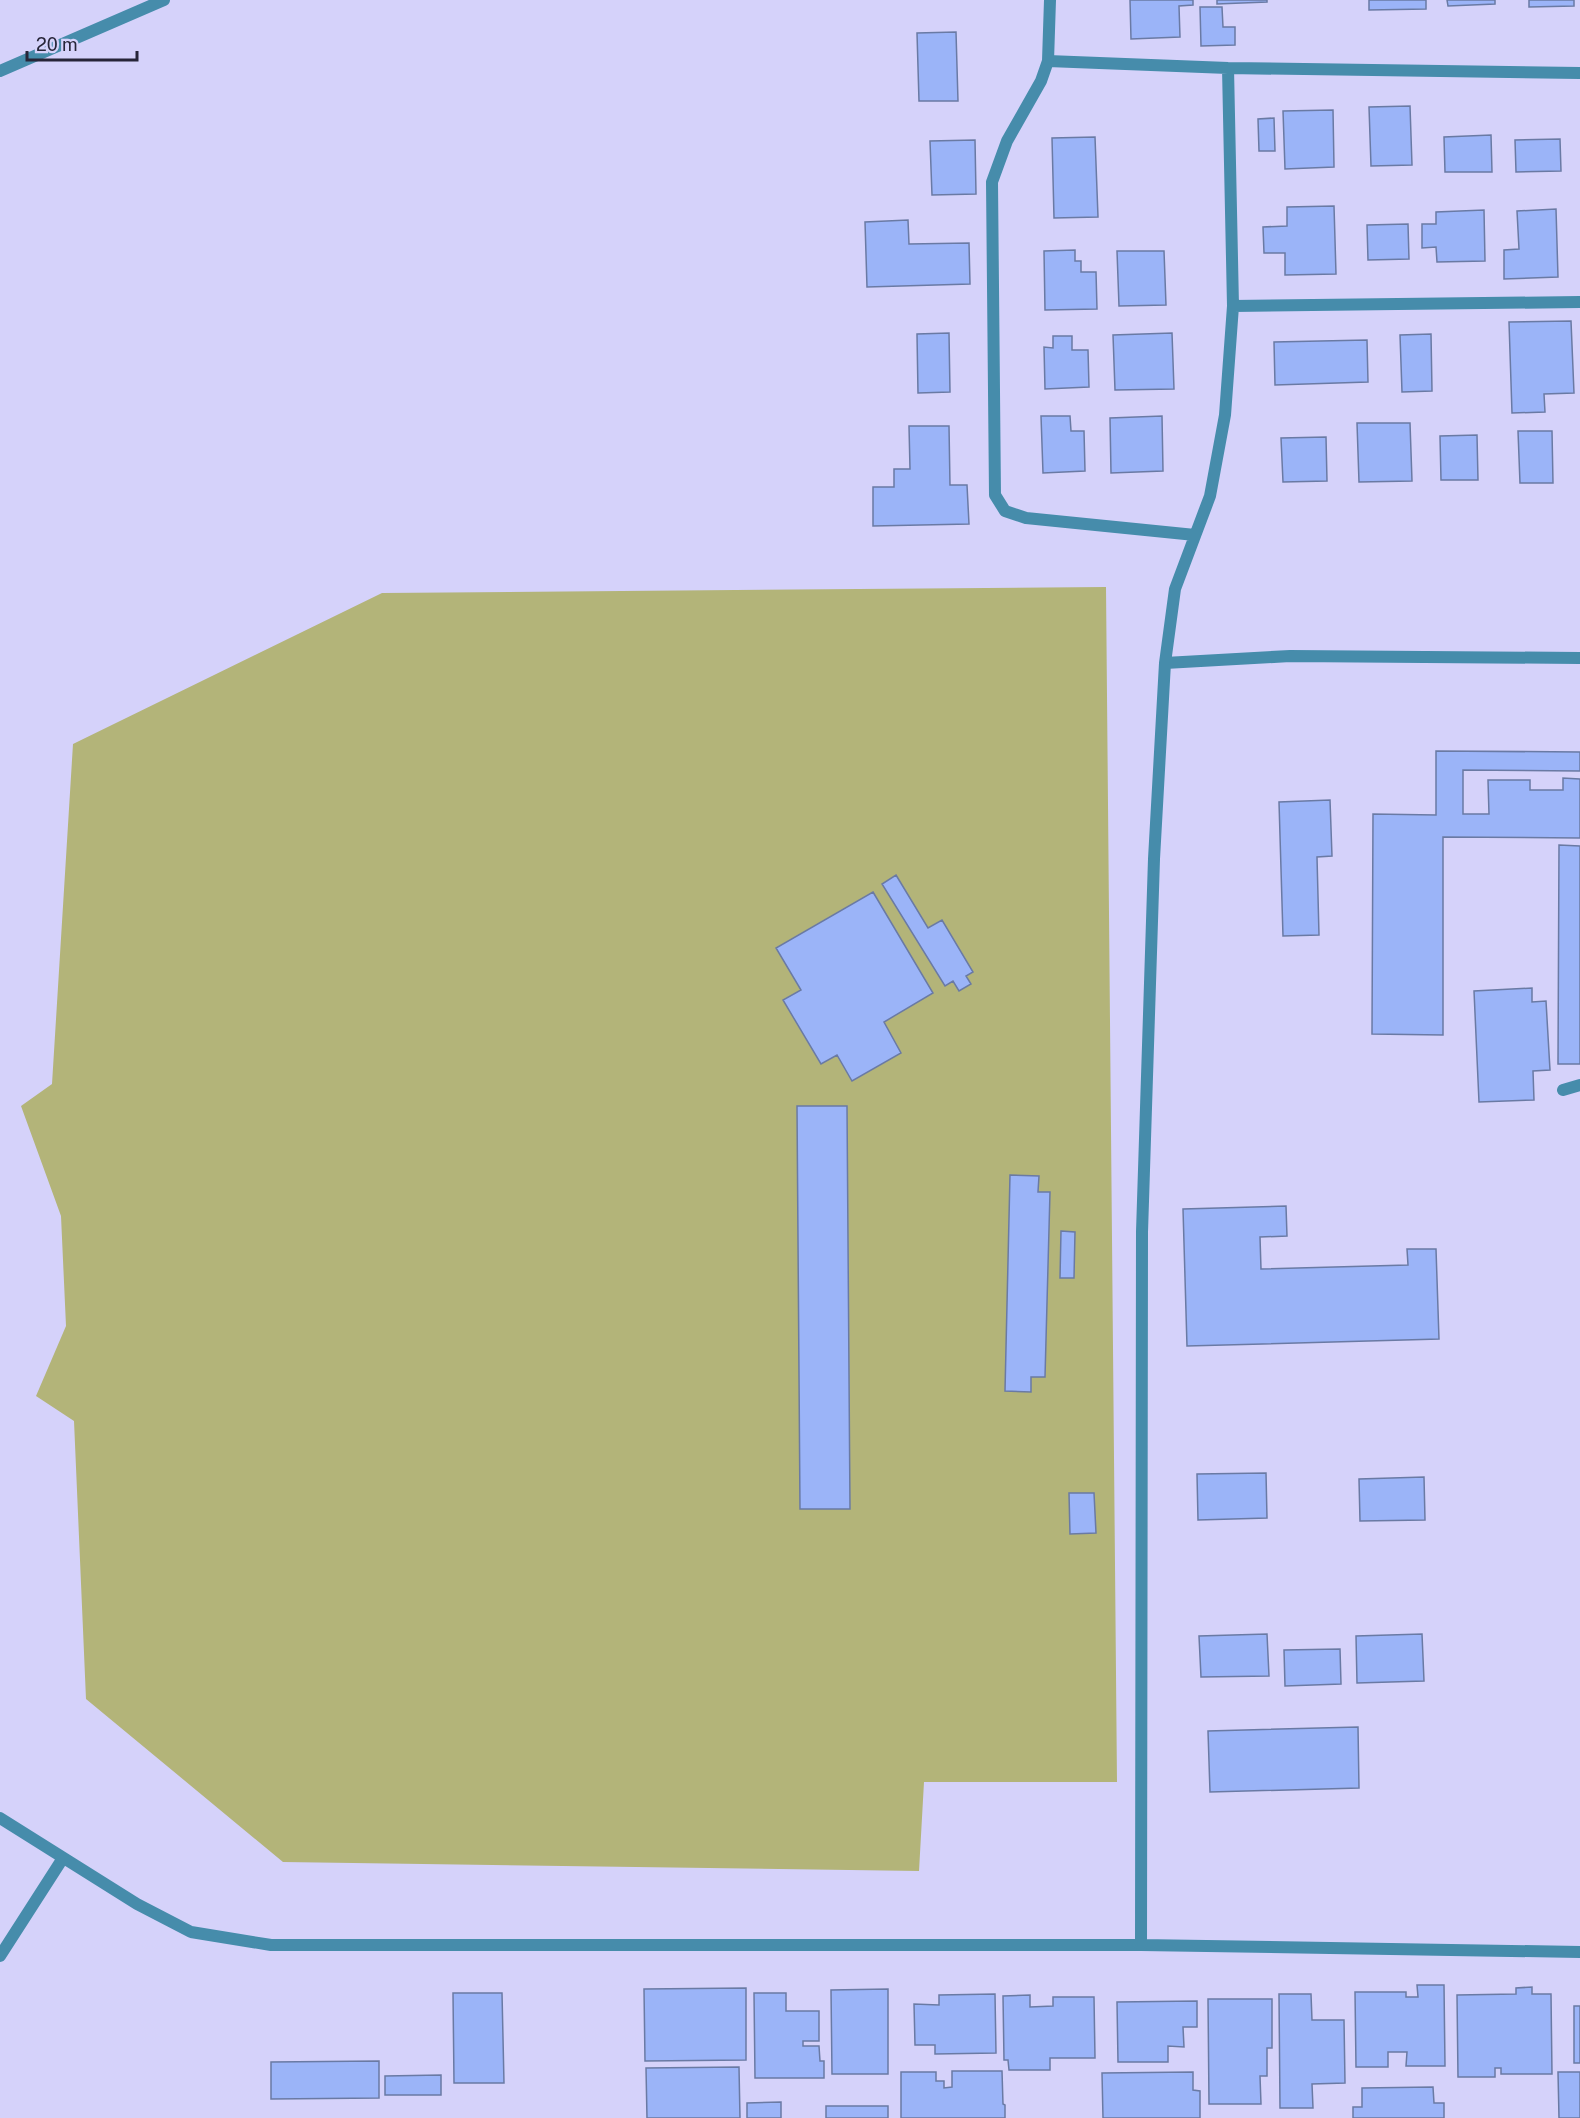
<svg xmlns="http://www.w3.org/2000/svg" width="1580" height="2118" font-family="'Public Sans',sans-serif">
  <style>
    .green { fill: #b3b479 }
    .building { fill: #9bb4f8; stroke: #6a7aa4; stroke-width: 1.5 }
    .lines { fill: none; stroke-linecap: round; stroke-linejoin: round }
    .street { stroke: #468cab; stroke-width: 12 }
  </style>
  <rect width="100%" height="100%" fill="#d5d2fa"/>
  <path class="green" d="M1106 587 1117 1782H924L919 1871 283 1862 86 1699 74 1421 36 1396 66 1326 61 1216 21 1106 52 1084 73 744 382 593Z"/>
  <path class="building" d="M1130 0H1193V5L1179 6 1180 37 1131 39Z
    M1217 0H1267V2L1217 4Z
    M1369 0H1426V9L1369 10Z
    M1447 0H1495V4L1448 6Z
    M1529 0H1574V6L1529 7Z
    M1200 7H1222L1223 27H1235V45L1201 46Z
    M956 32 958 101H919L917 33Z
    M1410 106 1412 165 1371 166 1369 107Z
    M1333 110 1334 167 1285 169 1283 111Z
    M1274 118 1275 151H1259L1258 119Z
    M1491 135 1492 172H1445L1444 137Z
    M1095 137 1098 217 1054 218 1052 138Z
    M1560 139 1561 171 1516 172 1515 140Z
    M975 140 976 194 932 195 930 141Z
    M1334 206 1336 274 1285 275V253H1264L1263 227 1287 226V207Z
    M1556 209 1558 277 1504 279V250L1519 249 1517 211Z
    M1484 210 1485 261 1437 262 1436 247 1422 248V224H1436V212Z
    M908 220 909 244 969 243 970 284 867 287 865 222Z
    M1408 224 1409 259 1368 260 1367 225Z
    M1075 250V261H1081V272H1096L1097 309 1045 310 1044 251Z
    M1117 251H1164L1166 305 1119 306Z
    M1571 321 1574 393 1544 394 1545 412 1512 413 1509 322Z
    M949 333 950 392 918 393 917 334Z
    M1172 333 1174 389 1115 390 1113 335Z
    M1431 334 1432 391 1402 392 1400 335Z
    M1053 336H1072V350H1088L1089 387 1045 389 1044 347 1053 348Z
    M1367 340 1368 382 1275 385 1274 342Z
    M1041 416H1070L1071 431H1084L1085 471 1043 473Z
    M1162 416 1163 471 1111 473 1110 418Z
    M1357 423H1410L1412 481 1359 482Z
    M909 426H949L950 485H967L969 524 873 526V487H894V469H910Z
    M1518 431H1552L1553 483H1520Z
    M1477 435 1478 480H1441L1440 436Z
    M1326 437 1327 481 1283 482 1281 438Z
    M1436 751 1580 752V771L1463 770V814H1489L1488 780H1530V790H1563V778L1580 779V838L1443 837V1035L1372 1034 1373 814 1436 815Z
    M1330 800 1332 856 1317 857 1319 935 1283 936 1279 802Z
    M1559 845 1580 846V1064H1558Z
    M896 875 928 928 942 920 973 972 966 976 971 984 959 991 953 981 945 986 882 884Z
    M873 892 933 993 884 1022 901 1053 852 1081 837 1055 821 1064 783 1000 801 990 776 948Z
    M1532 988V1002L1546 1001 1550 1070 1533 1071 1534 1100 1479 1102 1474 991Z
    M797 1106H847L850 1509H800Z
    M1010 1175 1039 1176 1038 1192H1050L1045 1377H1031V1392L1005 1391Z
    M1286 1206 1287 1236 1260 1237 1261 1269 1408 1265 1407 1249H1436L1439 1339 1187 1346 1183 1209Z
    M1061 1231 1075 1232 1074 1278H1060Z
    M1266 1473 1267 1518 1198 1520 1197 1474Z
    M1424 1477 1425 1520 1360 1521 1359 1479Z
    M1069 1493H1094L1096 1533 1070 1534Z
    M1267 1634 1269 1676 1201 1677 1199 1636Z
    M1422 1634 1424 1681 1357 1683 1356 1636Z
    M1340 1649 1341 1684 1285 1686 1284 1650Z
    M1358 1727 1359 1788 1210 1792 1208 1731Z
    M1417 1985H1444L1445 2066H1406L1407 2052H1388V2067H1356L1355 1992H1406V1997H1418Z
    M1532 1987V1994H1551L1552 2074H1501V2068H1495V2077H1458L1457 1995 1516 1994V1988Z
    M746 1988V2060L645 2061 644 1989Z
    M888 1989V2074H832L831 1990Z
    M453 1993H502L504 2083H454Z
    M754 1993H786V2011H819V2041H803V2046H819L820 2061H824V2078H755Z
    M995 1994 996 2053 935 2054V2045H915L914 2004 939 2005V1995Z
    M1279 1994H1311L1312 2020H1344L1345 2083 1312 2084 1313 2108H1280Z
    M1030 1995V2007L1053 2006V1997H1094L1095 2058H1050V2070H1009L1008 2060H1004L1003 1996Z
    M1208 1999H1272V2048H1267V2076H1260L1261 2104H1209Z
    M1197 2001V2027H1183L1184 2047 1168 2046V2062H1118L1117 2002Z
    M1574 2006H1580V2063H1574Z
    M379 2061V2098L271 2099V2062Z
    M739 2067 740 2118H647L646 2068Z
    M952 2071H1002L1003 2104 1005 2105V2118H901V2072H936V2081H944V2088L952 2087Z
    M1193 2072V2090L1200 2091V2118H1103L1102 2073Z
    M1558 2072H1580V2118H1559Z
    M441 2075V2095H385V2076Z
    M1433 2087 1434 2103H1444V2118H1353V2107H1362V2088Z
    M781 2102V2118H747V2103Z
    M826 2106H888V2118H826Z"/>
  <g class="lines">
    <path class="street" d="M1050 0 1048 61 1041 81 1007 141 992 182 995 495 1005 511 1026 518 1195 535
      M1048 61 1228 68 1580 73
      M0 71 164 0
      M1233 306 1580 302
      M1165 663 1175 589 1210 496 1225 415 1233 306 1228 68
      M1563 1090 1580 1085
      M0 1818 137 1904 191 1932 271 1945H1141L1580 1952
      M1141 1945 1142 1232 1154 859 1165 663 1290 656 1580 658
      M0 1956 63 1858"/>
  </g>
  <path d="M27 51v9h110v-9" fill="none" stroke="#272538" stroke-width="3"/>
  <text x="36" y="51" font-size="18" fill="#272538" stroke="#d5d2fa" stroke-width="4.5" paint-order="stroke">20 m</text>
</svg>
